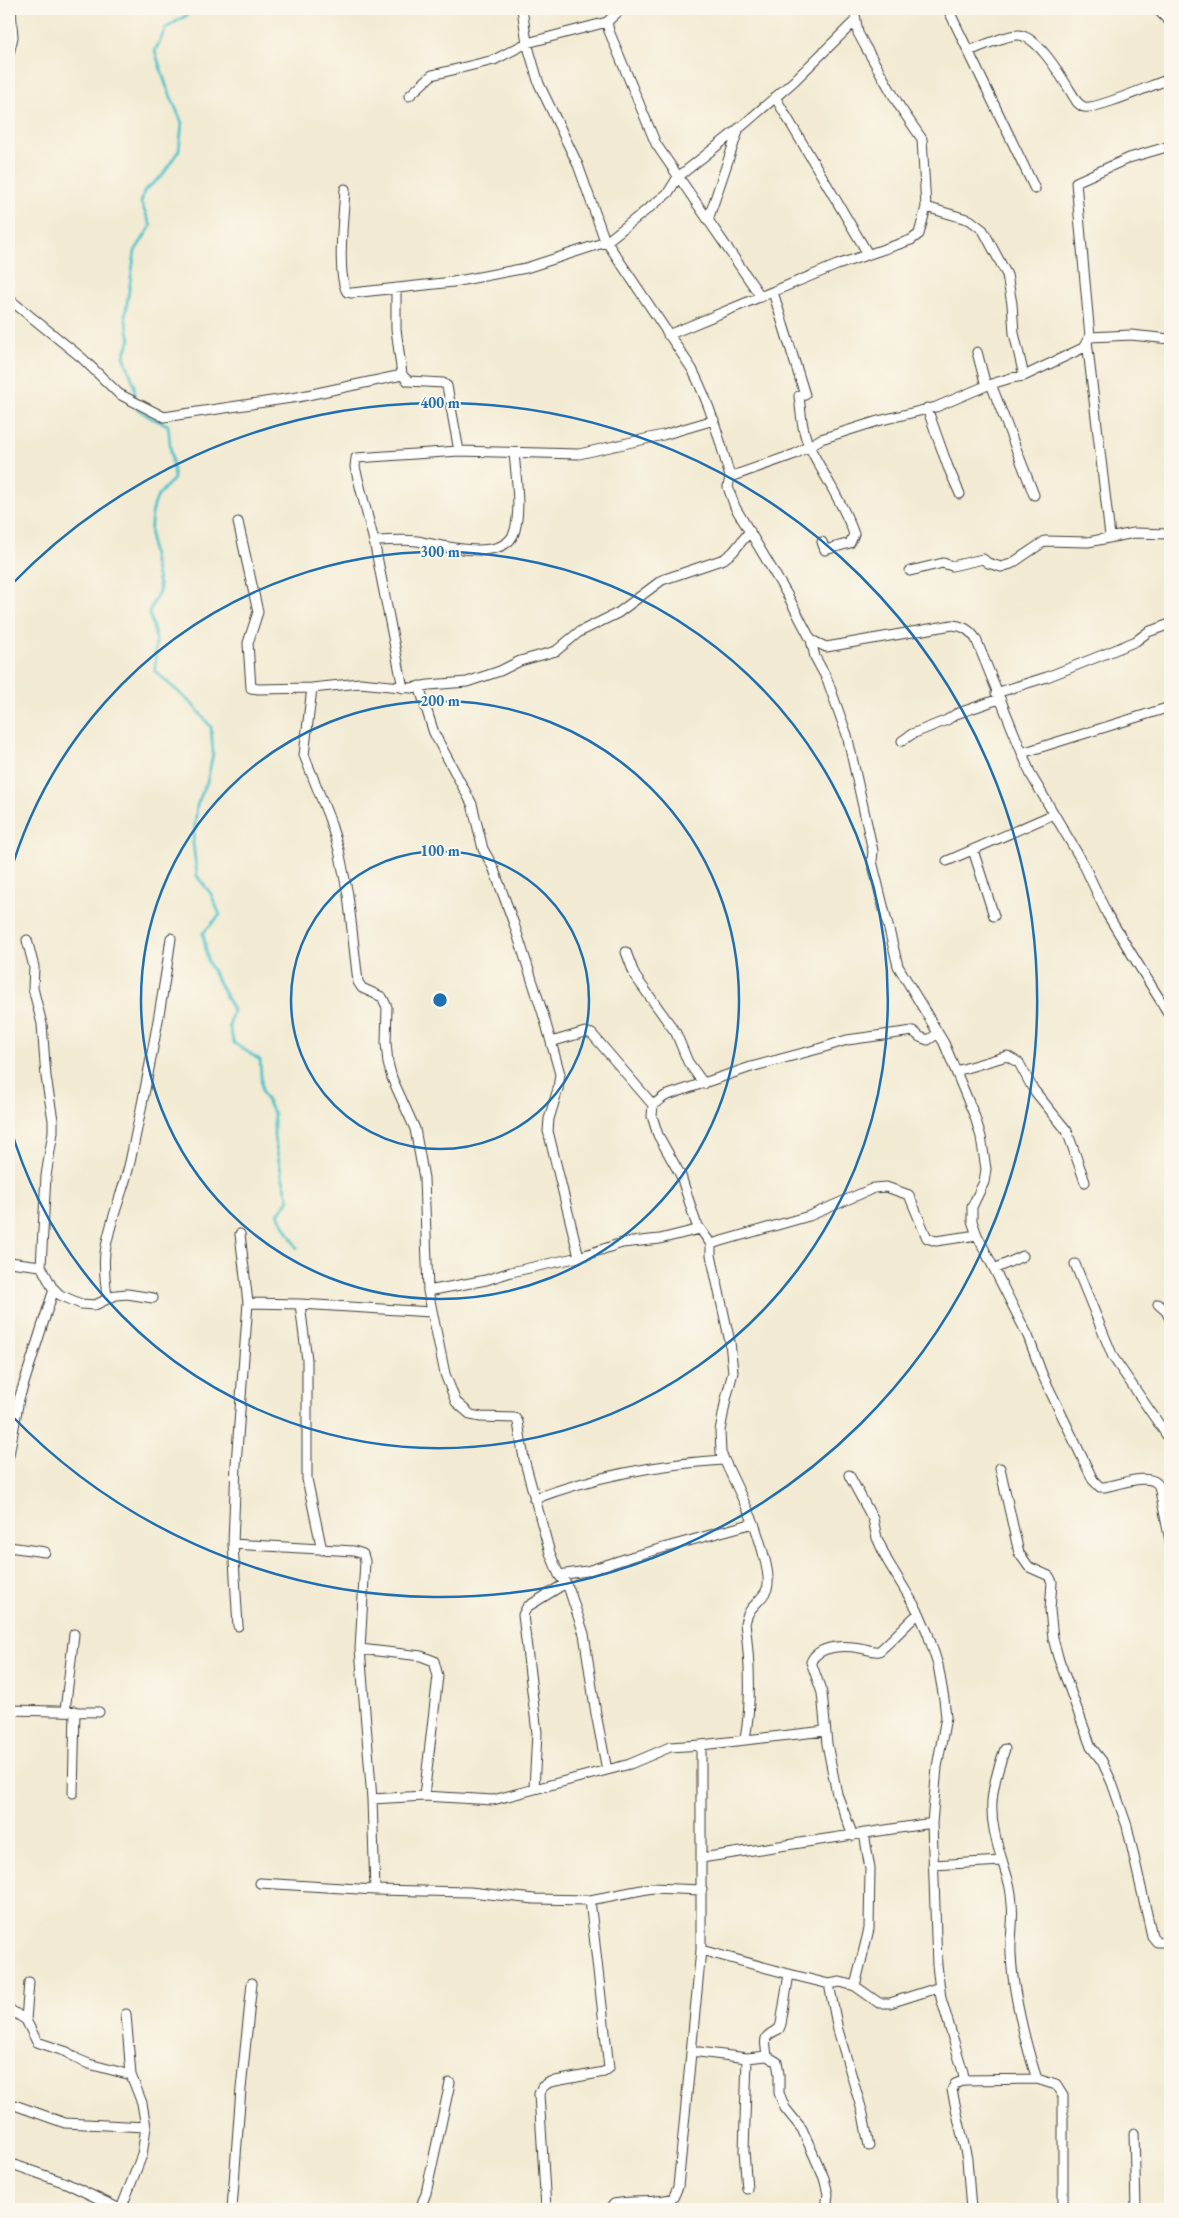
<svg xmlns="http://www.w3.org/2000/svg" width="1179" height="2218" font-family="'EB Garamond',serif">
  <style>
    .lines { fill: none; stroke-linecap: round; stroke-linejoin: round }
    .stream { stroke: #55c3ca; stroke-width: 3 }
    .street-casing { stroke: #3c3b37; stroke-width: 11 }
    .street { stroke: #fff; stroke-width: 9 }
    .ring { fill: none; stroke: #1f6fb2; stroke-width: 2.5 }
    .centre { fill: #1f6fb2; stroke: #fbf7ec; stroke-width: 2.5 }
    .ring-label { font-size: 15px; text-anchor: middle; font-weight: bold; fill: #1f6fb2; stroke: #fbf7ec; stroke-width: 4; stroke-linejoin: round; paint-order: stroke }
  </style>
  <rect width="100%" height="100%" fill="#fbf7ec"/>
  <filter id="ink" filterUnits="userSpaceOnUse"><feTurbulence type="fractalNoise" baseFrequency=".02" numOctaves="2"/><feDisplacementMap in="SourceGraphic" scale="10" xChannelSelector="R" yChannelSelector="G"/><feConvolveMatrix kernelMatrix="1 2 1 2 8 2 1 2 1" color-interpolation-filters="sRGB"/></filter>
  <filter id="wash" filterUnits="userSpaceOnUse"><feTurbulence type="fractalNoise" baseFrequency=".0096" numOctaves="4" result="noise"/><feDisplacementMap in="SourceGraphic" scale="20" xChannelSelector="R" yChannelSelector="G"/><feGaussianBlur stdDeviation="1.12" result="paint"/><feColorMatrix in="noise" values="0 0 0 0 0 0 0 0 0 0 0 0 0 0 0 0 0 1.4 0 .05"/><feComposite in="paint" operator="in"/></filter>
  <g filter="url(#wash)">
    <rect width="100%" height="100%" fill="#f2ead2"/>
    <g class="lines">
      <path class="stream" d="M192 9 187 15 166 28 155 51 166 85 182 123 179 150 162 176 144 191 141 203 151 226 135 251 125 316 130 339 124 356 134 384 136 408 151 418 168 425 174 479C168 485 159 492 156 500 145 529 153 560 160 589L149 612 156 639 155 671 194 706 211 727 213 754 207 782 197 805 193 843 197 876 211 894 220 915 203 933 208 962 233 1010 229 1026 234 1043 260 1060 262 1092 274 1114V1136L282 1176 289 1200 278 1214 297 1248"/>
    </g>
  </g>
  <g filter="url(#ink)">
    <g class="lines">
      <defs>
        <path id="street" d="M522 9 527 43 539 84 578 165 604 238 692 369C710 404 720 440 730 477L728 487 735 507 788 596 811 640 815 657 827 679 847 735 873 851 872 861 898 966 944 1043 975 1117 981 1137 986 1169 984 1182 972 1207V1221L977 1235 1028 1336 1042 1374 1093 1480 1100 1487H1104C1117 1485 1152 1471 1159 1486L1170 1541
          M621 9 607 22 609 31 656 144 761 297
          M948 9 1035 189
          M1157 9 1170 22
          M969 51C980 47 1006 35 1017 35 1039 34 1066 85 1077 102 1079 104 1081 106 1084 107 1095 110 1150 86 1164 81L1170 80
          M9 54 13 37 11 9
          M409 96 432 75 494 60 527 43 607 22
          M775 97 868 254
          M345 189C344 212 336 274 347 292L352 293 453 282 526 268 606 242 668 193 678 177 742 126 793 82 856 20
          M926 207 970 220 983 230 1007 275 1012 304 1014 333 1024 376
          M708 220 739 128
          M396 288V329L402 375
          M773 292 805 395 799 396C801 413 802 431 809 446 824 476 843 503 854 534L850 543 825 550 822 542
          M9 299 82 358 119 394 164 417 298 397 402 375 408 381 443 383 447 386 459 451
          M668 335 837 265 911 240 919 234 926 207 922 139 900 107 865 46 858 33 854 9
          M1090 337 1076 182 1129 158 1170 146
          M1087 341 1110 536
          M977 352 986 386
          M991 384 1034 495
          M927 408 948 467 960 494
          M730 477 795 454 821 439 878 421 936 407 988 385 1011 378 1024 376 1083 348 1090 337 1131 335 1170 339
          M238 522 258 612 248 643 251 688 259 689 312 688 360 683 411 688 429 685 467 682 500 671 520 661 556 651 579 632 618 613 662 580 724 559 733 552 750 531
          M374 541C388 541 403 539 417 541 440 545 507 564 515 530 521 508 516 476 514 453
          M910 571 943 563 952 566 983 559 988 563 1001 567 1011 564 1045 541 1088 542 1134 533 1170 534
          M811 640 826 647 838 645 952 625C963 626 969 629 976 639L1031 775 1083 863 1107 914 1170 1016
          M419 686 434 733 472 804 483 849 493 867 514 924 544 1017 560 1074 558 1089 549 1119 548 1131 579 1257
          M312 688 304 755 329 818 339 850 348 895 358 982 362 988 382 997 387 1007 386 1043 388 1063 392 1078 415 1129 424 1178 428 1291 445 1374 456 1402 471 1415 481 1417 515 1418 518 1422 524 1459 550 1553 559 1575 569 1589 584 1634 596 1714 607 1770
          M403 688 374 541 355 467 356 458 459 451 579 454 663 435 714 420
          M996 693 1047 677 1110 652 1136 641 1148 632 1170 624
          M902 741 912 734 947 720 956 714 999 699
          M1022 753 1170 707
          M973 850 994 916
          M947 861 1054 814
          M27 940 34 967 33 988 42 1024 46 1077 53 1120V1132L46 1176 41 1266
          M626 952 635 976 676 1033 688 1062 704 1084
          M551 1042 585 1032 592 1034 653 1105
          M956 1071 1007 1056 1019 1063 1033 1089 1067 1131 1085 1182
          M711 1244 696 1223 681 1176 658 1135 652 1116 653 1105 665 1096 751 1067 818 1049 847 1040 913 1031 920 1037 928 1040 937 1034
          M9 1262 41 1266 52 1287 60 1295 81 1304 95 1305 116 1295 127 1294 153 1298
          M1075 1264 1113 1357 1170 1440
          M994 1269 1023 1256
          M428 1291 486 1280 511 1272 579 1257 622 1243 660 1239 700 1229
          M107 1299C106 1284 103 1268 105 1253 109 1222 123 1193 130 1162 146 1087 161 1013 171 938
          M248 1303 300 1304 431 1312
          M300 1304 307 1360V1479L322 1550
          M1158 1304 1166 1311 1170 1319
          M9 1455 19 1399 54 1289
          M1000 1468 1019 1553 1029 1567 1049 1576 1052 1582 1050 1610 1053 1638 1058 1657 1091 1747 1102 1761 1112 1783 1127 1826 1152 1936 1157 1942H1170
          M849 1475 873 1519 877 1538 887 1560 919 1613C912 1619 883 1649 879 1651 873 1652 867 1649 860 1648 845 1645 818 1645 811 1662L822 1693 827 1744 837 1794 853 1836
          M534 1499C595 1476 658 1464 723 1460
          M233 1544 354 1551 363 1554 365 1561 360 1649 372 1799 375 1890 470 1892 534 1899 590 1900 652 1888 702 1890
          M9 1547 45 1552
          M559 1575 587 1571 634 1556 754 1523 721 1453 720 1431 726 1399 733 1372 730 1342 711 1255V1244L809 1216 874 1188 886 1187 909 1195 927 1238 936 1241 977 1235
          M919 1613 928 1634 938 1665 944 1699 946 1717 937 1767 932 1823 937 1965 941 1998 963 2072 964 2080 955 2084 952 2090 967 2159 971 2209
          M238 1626 233 1544 236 1464 248 1303 240 1234
          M360 1649 421 1656 434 1661 438 1676 424 1796
          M9 1710 99 1712
          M65 1711 74 1634
          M745 1739C752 1700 750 1661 745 1623 749 1605 759 1604 766 1591 774 1579 758 1537 754 1523
          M701 1745 825 1731
          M1005 1749C989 1793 987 1815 1002 1860 1007 1877 1011 1885 1012 1904 1014 1920 1010 1937 1011 1953 1012 1989 1026 2046 1037 2079L1056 2085 1063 2096V2209
          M534 1789 537 1733 523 1615 527 1607 566 1583
          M73 1793 75 1711
          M372 1799 424 1796 493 1800 630 1764 670 1747 701 1745V1950L678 2187 673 2198C654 2204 633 2200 614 2204L610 2209
          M701 1858 932 1823
          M933 1865 1002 1861
          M260 1883 375 1890
          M701 1950 789 1974 829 1984 840 1982 855 1986 879 2003H890L940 1987
          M829 1984 838 2030 863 2114 869 2146
          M855 1986 869 1929 870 1869 864 1833
          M9 2009 26 2020 37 2042 67 2052 77 2059 89 2064 131 2075
          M26 2020 29 1982
          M691 2051 747 2058 767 2056 777 2062 779 2074V2093L785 2108 802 2129 824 2178 828 2194 826 2209
          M767 2056C765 2038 762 2037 779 2029L781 2024 789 1974
          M964 2080 1037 2079
          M9 2103 65 2123 146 2127
          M1134 2133 1136 2209
          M9 2163 66 2183 120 2209
          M747 2189 744 2151 747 2058
          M121 2209 142 2155 146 2127 142 2103 131 2075 126 2014
          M232 2209 241 2089 252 1983
          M420 2209 426 2193 450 2083
          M546 2209 539 2094 542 2087 550 2082 604 2072 609 2068 590 1900"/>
      </defs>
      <use href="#street" class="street-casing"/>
      <use href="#street" class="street"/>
    </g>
  </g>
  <g class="ring">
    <circle cx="440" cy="1000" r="149"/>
    <circle cx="440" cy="1000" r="299"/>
    <path d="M9 877A448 448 0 1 1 9 1123"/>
    <path d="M11 585A597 597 0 1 1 11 1415"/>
  </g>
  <circle cx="440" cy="1000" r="8" class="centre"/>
  <g class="ring-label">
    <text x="440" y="408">400 m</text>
    <text x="440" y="557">300 m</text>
    <text x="440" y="706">200 m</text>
    <text x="440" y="856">100 m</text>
  </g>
  <rect width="1179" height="2218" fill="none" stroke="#fbf7ec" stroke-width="30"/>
</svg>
